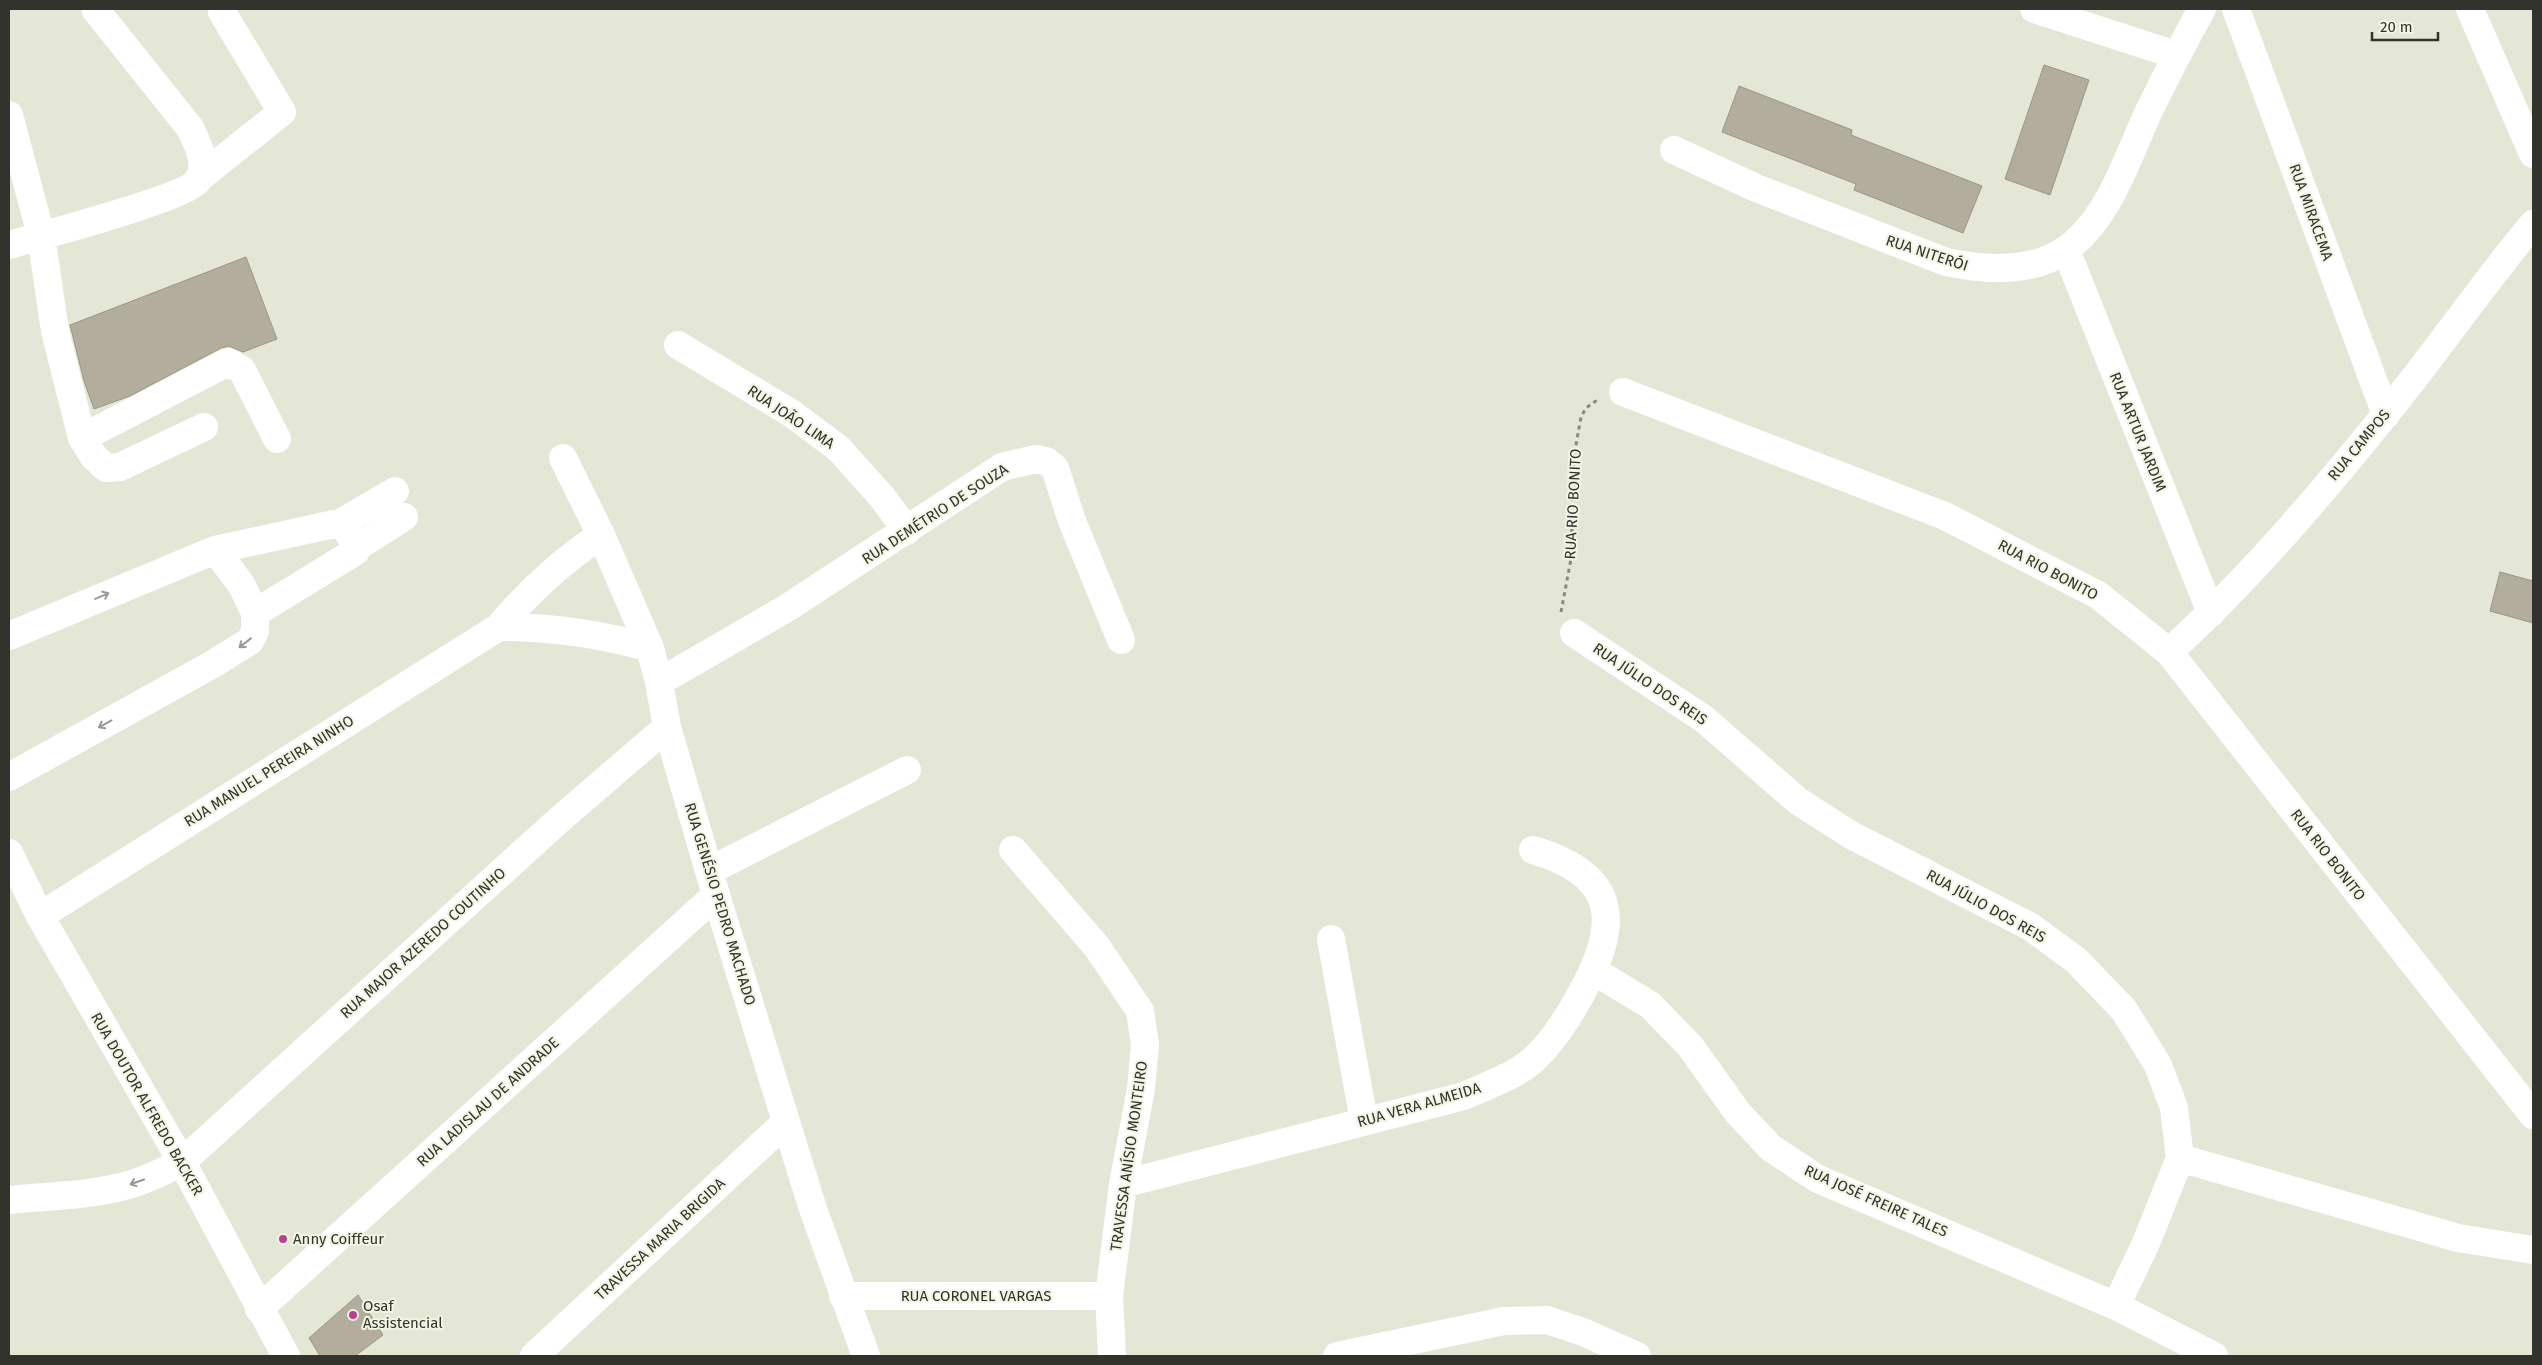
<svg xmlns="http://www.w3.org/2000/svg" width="2542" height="1365" font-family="'Fira Sans',sans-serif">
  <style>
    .building { fill: #b3ad9d; stroke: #9b9586 }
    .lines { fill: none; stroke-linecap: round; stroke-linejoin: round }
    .path { stroke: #888a7e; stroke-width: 3; stroke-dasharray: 4 4; stroke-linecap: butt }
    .minor { stroke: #fff; stroke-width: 28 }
    .major { stroke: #fff; stroke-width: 28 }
    .oneway { stroke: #989996 }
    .poi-dot { fill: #bb3f8f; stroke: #f1f5e3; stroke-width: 2 }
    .labels { text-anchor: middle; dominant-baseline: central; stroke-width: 4; stroke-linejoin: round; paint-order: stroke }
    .street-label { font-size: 15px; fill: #32332d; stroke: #f1f5e3 }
    .poi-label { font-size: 15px; fill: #32332d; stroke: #f1f5e3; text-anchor: start }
  </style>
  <rect width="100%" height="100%" fill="#e4e7d6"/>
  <path class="building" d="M2044 65 2089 80 2050 195 2005 179Z
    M1739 86 1852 130 1851 135 1982 186 1963 233 1854 190 1856 184 1722 132Z
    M246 257 277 339 243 352 229 346 221 348 130 396 94 409 84 381 70 325Z
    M2500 572 2533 581V623L2490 611Z
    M358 1295 383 1335 355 1356H320L309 1338Z"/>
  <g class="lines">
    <path class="path" d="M1561 612 1571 559 1574 456 1581 417 1586 408 1600 398"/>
    <path class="minor" d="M2034 9 2176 55
      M2236 9 2386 415
      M2470 9 2533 154
      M9 115 41 235 55 331 82 438 94 457 106 468 120 467 204 427
      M1674 150 1756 188 1946 262C1984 270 2033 273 2067 249 2109 218 2127 159 2148 113 2165 78 2183 43 2202 9
      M199 178 282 112 222 12
      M9 245C38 236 188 198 199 179 208 162 197 143 190 128L95 9
      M2066 250 2211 613
      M678 345 791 413 838 448 882 497 907 531
      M1623 392 1945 516 2098 595 2169 652 2533 1115
      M82 438 228 362 242 370 277 439
      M563 458 601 535 650 648 659 682 667 727 716 895 812 1206 866 1356
      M339 524 395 491
      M357 547 404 517
      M215 550 334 524 344 526 357 547 356 551 255 613
      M499 627C550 627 600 634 650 648
      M1574 633 1704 719 1798 801 1851 835 2031 927 2077 961 2124 1010 2158 1065 2174 1108 2180 1158 2146 1243 2116 1306
      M9 636 215 550 241 584 255 613V631L250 641 213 664 9 777
      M2169 652C2248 580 2318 498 2385 415 2436 353 2481 286 2533 224
      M659 682 787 608 1002 467 1036 459 1046 461 1055 468 1072 521 1121 640
      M1013 850 1097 947 1140 1011 1145 1044 1141 1089 1123 1184 1109 1296 1112 1356
      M709 871 907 770
      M40 916 499 627C529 591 562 561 601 535
      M1331 939 1364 1121
      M1594 971 1650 1005 1690 1046 1738 1113 1771 1148 1818 1179 2116 1306 2214 1356
      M2180 1158 2458 1238 2533 1250
      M1123 1184 1464 1096C1486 1086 1513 1077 1532 1061 1552 1043 1568 1018 1581 994 1621 922 1618 875 1533 850
      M9 1200C48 1196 90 1196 128 1185 147 1180 164 1171 182 1162L559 820 667 727
      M843 1296H1109
      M259 1309 716 895
      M534 1356 786 1122
      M1337 1356 1504 1321 1547 1320 1583 1332 1637 1356"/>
    <path class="major" d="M9 853 40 916 182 1162 286 1356"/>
  </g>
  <defs><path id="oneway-shaft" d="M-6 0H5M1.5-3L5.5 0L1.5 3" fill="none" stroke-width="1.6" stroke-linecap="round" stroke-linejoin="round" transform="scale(1.25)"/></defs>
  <g class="oneway">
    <use href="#oneway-shaft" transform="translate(102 596) rotate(-23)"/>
    <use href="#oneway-shaft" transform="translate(245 643) rotate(142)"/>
    <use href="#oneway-shaft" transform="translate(105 724) rotate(151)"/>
    <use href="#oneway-shaft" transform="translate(137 1182) rotate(161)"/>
  </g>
  <g class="poi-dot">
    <circle cx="283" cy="1239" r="5"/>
    <circle cx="353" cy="1315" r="5"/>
  </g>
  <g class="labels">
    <g class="street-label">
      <text transform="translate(2311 212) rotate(70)">RUA MIRACEMA</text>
      <text transform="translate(1927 253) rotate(18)">RUA NITERÓI</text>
      <text transform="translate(791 417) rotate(34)">RUA JOÃO LIMA</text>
      <text transform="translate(2138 432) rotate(68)">RUA ARTUR JARDIM</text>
      <text transform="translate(2359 445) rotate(-50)">RUA CAMPOS</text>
      <text transform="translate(1573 504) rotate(-87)">RUA RIO BONITO</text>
      <text transform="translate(935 514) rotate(-33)">RUA DEMÉTRIO DE SOUZA</text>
      <text transform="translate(2048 570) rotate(28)">RUA RIO BONITO</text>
      <text transform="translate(1650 684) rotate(34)">RUA JÚLIO DOS REIS</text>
      <text transform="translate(269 771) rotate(-32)">RUA MANUEL PEREIRA NINHO</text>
      <text transform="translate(2328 855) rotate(52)">RUA RIO BONITO</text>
      <text transform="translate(720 904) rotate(73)">RUA GENÉSIO PEDRO MACHADO</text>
      <text transform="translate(1986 906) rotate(29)">RUA JÚLIO DOS REIS</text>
      <text transform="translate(423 943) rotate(-42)">RUA MAJOR AZEREDO COUTINHO</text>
      <text transform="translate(488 1102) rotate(-42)">RUA LADISLAU DE ANDRADE</text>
      <text transform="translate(147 1104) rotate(60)">RUA DOUTOR ALFREDO BACKER</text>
      <text transform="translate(1419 1105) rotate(-16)">RUA VERA ALMEIDA</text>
      <text transform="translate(1129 1156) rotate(-82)">TRAVESSA ANÍSIO MONTEIRO</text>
      <text transform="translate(1876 1201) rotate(24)">RUA JOSÉ FREIRE TALES</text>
      <text transform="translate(660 1239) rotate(-43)">TRAVESSA MARIA BRIGIDA</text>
      <text x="976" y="1296">RUA CORONEL VARGAS</text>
    </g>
    <g class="poi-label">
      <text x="293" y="1239">Anny Coiffeur</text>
      <text x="363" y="1306">Osaf<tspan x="363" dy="17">Assistencial</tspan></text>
    </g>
  </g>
  <rect width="2542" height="1365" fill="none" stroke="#32332d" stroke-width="20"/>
  <path d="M2372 32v8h66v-8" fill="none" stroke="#32332d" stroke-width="2.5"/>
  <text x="2380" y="32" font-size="15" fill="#32332d" stroke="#f1f5e3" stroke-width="4" paint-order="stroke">20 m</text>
</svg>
